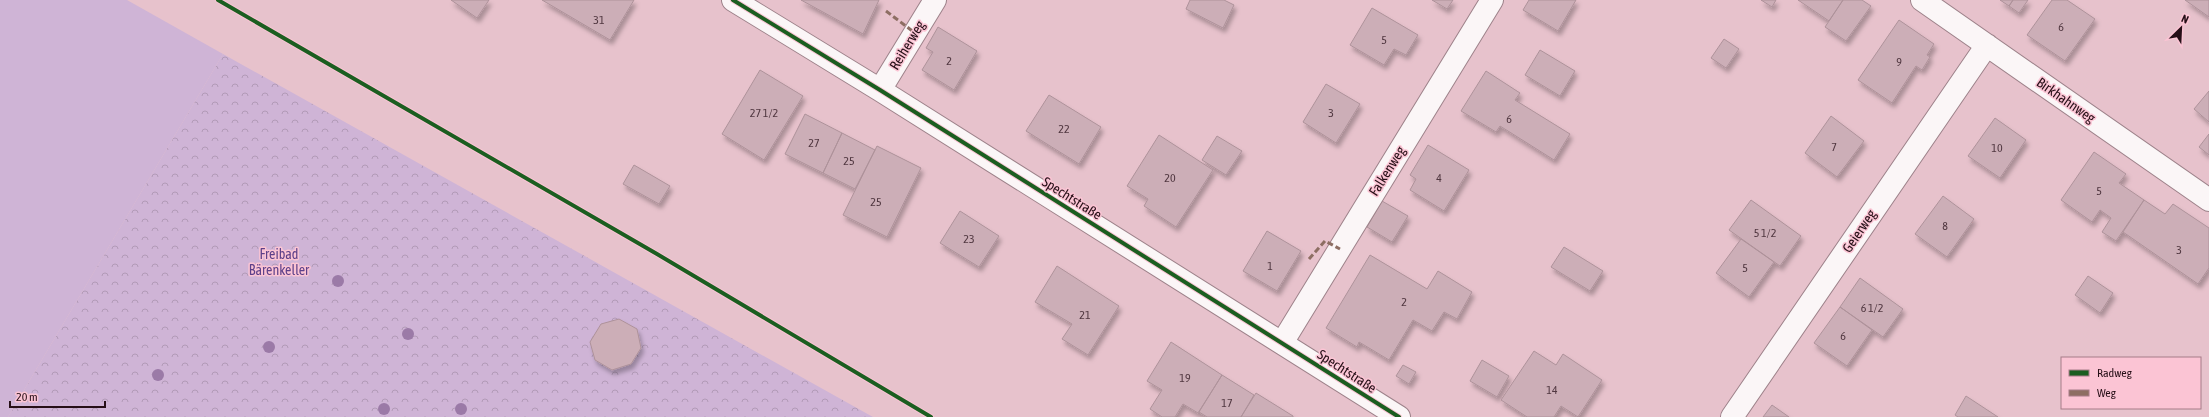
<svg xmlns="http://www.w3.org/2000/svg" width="2209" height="417" font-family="'Asap Condensed',sans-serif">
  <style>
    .park { fill: url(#park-crowns) }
    .pitch { fill: #cfb4d6 }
    .building { fill: #ccaeb7; stroke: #ae929a; filter: url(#shadow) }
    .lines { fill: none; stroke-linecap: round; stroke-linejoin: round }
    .minor-casing { stroke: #9d828a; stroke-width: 24 }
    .minor { stroke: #fbf6f7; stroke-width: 22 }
    .quiet { stroke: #8d6e63; stroke-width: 3; stroke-dasharray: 6 3; stroke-linecap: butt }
    .cycleway-casing { stroke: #fbc4d4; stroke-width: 6 }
    .cycleway { stroke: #1b5e20; stroke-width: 4 }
    .tree { fill: #9b7aa7 }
    .labels { text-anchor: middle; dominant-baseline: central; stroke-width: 3; stroke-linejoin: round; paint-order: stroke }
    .number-label { font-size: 12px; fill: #513841 }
    .street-label { font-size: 14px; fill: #260f17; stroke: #fbc4d4 }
    .park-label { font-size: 14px; fill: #5d4089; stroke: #fbc4d4 }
  </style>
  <defs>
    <pattern id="park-crowns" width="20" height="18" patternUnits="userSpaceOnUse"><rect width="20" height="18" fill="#cfb4d6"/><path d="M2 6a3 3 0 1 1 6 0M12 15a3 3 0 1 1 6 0" fill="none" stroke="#b29ab7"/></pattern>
    <filter id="shadow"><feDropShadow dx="2.5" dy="4.5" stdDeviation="2" flood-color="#0004"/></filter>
  </defs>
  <rect width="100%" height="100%" fill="#e7c2cc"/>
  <path class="park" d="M223 54 873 417H8Z"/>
  <path class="pitch" d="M0 0H127L223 54 8 417H0Z"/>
  <path class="building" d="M451 0H489L477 18Z
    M542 0H634L610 40Z
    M801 0H879L863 34Z
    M1190 0H1224L1234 5 1223 28 1186 9Z
    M1432 0H1453L1447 9Z
    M1529 0H1576L1558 31 1523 10Z
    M1761 0H1776L1772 7Z
    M1798 0H1843L1829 21Z
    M1843 0H1862L1871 6 1846 41 1825 27Z
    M2000 0H2013L2009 6Z
    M2013 0H2028L2019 13 2009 6Z
    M2052 0H2067L2095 19 2065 61 2027 35Z
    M2185 0H2209V17Z
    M1372 8 1418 35 1406 55 1394 49 1384 65 1350 45Z
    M1899 20 1934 44 1927 55 1930 57 1922 70 1916 66 1892 103 1858 80Z
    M938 27 977 51 954 90 922 70 933 52 926 48Z
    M1724 39 1739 49 1726 68 1711 58Z
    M1540 50 1575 71 1560 96 1525 75Z
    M760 70 803 96 764 160 722 134Z
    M1486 71 1520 93 1515 100 1570 134 1554 160 1500 126 1496 132 1461 111Z
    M1326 84 1360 104 1336 143 1303 122Z
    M2209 91V122L2194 109Z
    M1049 95 1101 127 1079 164 1026 131Z
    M805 114 842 133 823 173 785 154Z
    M1831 116 1864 141 1837 177 1805 153Z
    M1995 118 2026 140 2000 178 1968 156Z
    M842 133 875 150 855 189 823 173Z
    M2209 134V155L2199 147Z
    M1159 135 1213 170 1176 227 1144 206 1148 199 1127 186Z
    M1217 136 1242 151 1226 175 1202 160Z
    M1428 145 1469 170 1444 211 1410 190 1416 179 1410 175Z
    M877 146 921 168 887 237 843 215Z
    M2094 152 2126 174 2119 183 2144 200 2116 241 2102 232 2111 218 2100 210 2092 222 2061 200Z
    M634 165 670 186 659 204 623 184Z
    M1943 196 1974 219 1947 257 1915 234Z
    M1751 200 1801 236 1780 266 1729 230Z
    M2144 200 2165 214 2173 204 2209 228V268L2198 284 2123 232Z
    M1382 201 1408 216 1392 242 1367 227Z
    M960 211 999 236 979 267 940 243Z
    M1267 231 1301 251 1277 291 1243 271Z
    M1741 239 1774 262 1749 297 1716 273Z
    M1564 247 1603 271 1590 291 1551 267Z
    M1370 255 1427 289 1438 271 1472 292 1457 319 1444 312 1432 331 1413 320 1389 360 1359 342 1357 347 1326 328Z
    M1057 266 1119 306 1088 355 1062 339 1072 324 1035 302Z
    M2088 276 2113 293 2100 313 2075 295Z
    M1860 278 1903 309 1883 337 1840 307Z
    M1840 307 1872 330 1847 366 1814 343Z
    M619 319 637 329 641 348 631 364 612 370 595 360 590 342 601 324Z
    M1171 342 1222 375 1198 413 1183 404 1175 417H1162L1150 409 1162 390 1147 381Z
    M1534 351 1556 365 1563 354 1602 380 1578 417 1561 406 1554 417H1527L1501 400Z
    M1482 360 1509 376 1497 397 1470 381Z
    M1403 365 1416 372 1409 384 1396 376Z
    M1222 375 1254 395 1241 417H1207L1199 412Z
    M1256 393 1293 416V417H1241Z
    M1966 396 1998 417H1958L1955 415Z
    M1772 405 1789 417H1763Z"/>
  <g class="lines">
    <defs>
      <path id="minor" d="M733 0 880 90 1399 417
        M1922 0 2209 200
        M880 90 935 0
        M1282 343 1492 0
        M1732 417 1987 45"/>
    </defs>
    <use href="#minor" class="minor-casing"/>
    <use href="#minor" class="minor"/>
    <path class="quiet" d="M886 11 915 33
      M1309 259 1325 241 1340 249"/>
    <defs>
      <path id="cycleway" d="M218 0 657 254 931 417
        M733 0 880 90 1399 417"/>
    </defs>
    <use href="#cycleway" class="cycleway-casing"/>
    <use href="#cycleway" class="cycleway"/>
  </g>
  <g class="tree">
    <circle cx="338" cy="281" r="6"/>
    <circle cx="408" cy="334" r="6"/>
    <circle cx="269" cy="347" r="6"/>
    <circle cx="158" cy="375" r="6"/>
    <circle cx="384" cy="409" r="6"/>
    <circle cx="461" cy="409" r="6"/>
  </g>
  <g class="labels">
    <g class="number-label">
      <text x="599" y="20">31</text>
      <text x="2061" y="27">6</text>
      <text x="1384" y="40">5</text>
      <text x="949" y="61">2</text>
      <text x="1899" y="62">9</text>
      <text x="764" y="113">27 1/2</text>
      <text x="1331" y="113">3</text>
      <text x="1509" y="119">6</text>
      <text x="1064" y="129">22</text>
      <text x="814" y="143">27</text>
      <text x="1834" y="147">7</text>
      <text x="1997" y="148">10</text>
      <text x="849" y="161">25</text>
      <text x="1170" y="178">20</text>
      <text x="1439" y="178">4</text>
      <text x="2099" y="191">5</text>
      <text x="876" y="202">25</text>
      <text x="1945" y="226">8</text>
      <text x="1765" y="233">5 1/2</text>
      <text x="969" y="239">23</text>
      <text x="2179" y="250">3</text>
      <text x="1270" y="266">1</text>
      <text x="1745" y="268">5</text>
      <text x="1404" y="302">2</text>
      <text x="1872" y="308">6 1/2</text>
      <text x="1085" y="315">21</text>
      <text x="1843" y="336">6</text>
      <text x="1185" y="378">19</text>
      <text x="1552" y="390">14</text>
      <text x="1227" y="403">17</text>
    </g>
    <g class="street-label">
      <text transform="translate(907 45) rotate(-59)">Reiherweg</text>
      <text transform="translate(2066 100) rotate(35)">Birkhahnweg</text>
      <text transform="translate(1387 171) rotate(-58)">Falkenweg</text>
      <text transform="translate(1072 198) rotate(32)">Spechtstraße</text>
      <text transform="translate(1859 231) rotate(-56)">Geierweg</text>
      <text transform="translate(1347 371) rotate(33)">Spechtstraße</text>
    </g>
    <g class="park-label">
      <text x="279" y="254">Freibad<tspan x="279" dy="16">Bärenkeller</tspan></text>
    </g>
  </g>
  <rect x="2061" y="357" width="140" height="52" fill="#fbc4d4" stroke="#a67c88"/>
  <rect x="2069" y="370" width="20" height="6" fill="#1b5e20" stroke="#a67c88"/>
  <text x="2097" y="377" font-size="12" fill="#260f17">Radweg</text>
  <rect x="2069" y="390" width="20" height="6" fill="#8d6e63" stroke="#a67c88"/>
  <text x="2097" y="397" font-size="12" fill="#260f17">Weg</text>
  <g transform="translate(2181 28) rotate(24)" stroke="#fbc4d4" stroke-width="3" paint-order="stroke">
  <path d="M0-3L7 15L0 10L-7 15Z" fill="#260f17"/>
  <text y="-6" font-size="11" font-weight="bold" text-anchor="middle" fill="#260f17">N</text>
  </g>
  <path d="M10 401v6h95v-6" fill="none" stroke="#260f17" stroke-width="2"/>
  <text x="16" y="401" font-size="12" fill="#260f17" stroke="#fbc4d4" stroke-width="3" paint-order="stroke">20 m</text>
</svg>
